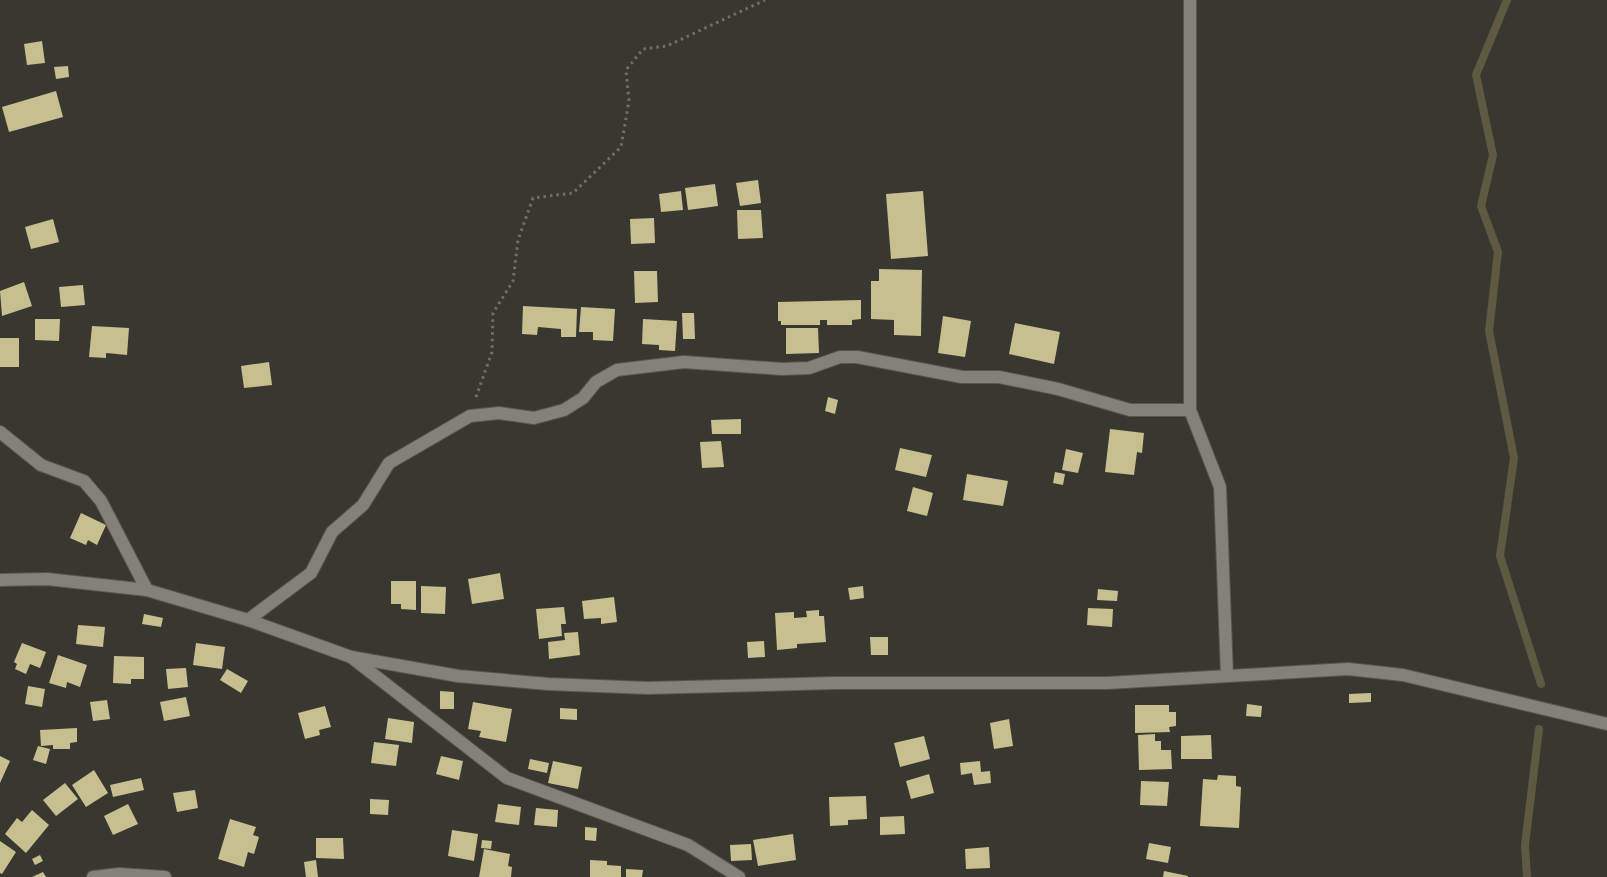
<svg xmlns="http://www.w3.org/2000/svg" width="1607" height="877" font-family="'Titillium Web',sans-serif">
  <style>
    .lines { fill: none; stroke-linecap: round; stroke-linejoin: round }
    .stream { stroke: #5e5a41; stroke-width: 8 }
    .building { fill: #c8bf91 }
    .minor-casing { stroke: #585650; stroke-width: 14 }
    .tertiary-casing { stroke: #585650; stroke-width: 14 }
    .path { stroke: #706f68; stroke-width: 3; stroke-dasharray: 2.5 4; stroke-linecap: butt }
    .minor { stroke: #838178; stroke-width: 12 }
    .tertiary { stroke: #838178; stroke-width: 12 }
  </style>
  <rect width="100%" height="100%" fill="#393830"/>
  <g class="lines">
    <path class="stream" d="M1507 0 1476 75 1493 155 1481 206 1498 252 1489 331 1514 458 1500 556 1541 684
      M1527 877 1525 845 1539 729"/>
  </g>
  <path class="building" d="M42 41 45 63 27 65 24 44Z
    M68 66 69 77 56 79 54 67Z
    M56 91 63 117 9 132 2 107Z
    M758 180 761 203 740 206 736 183Z
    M715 184 718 206 688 210 685 188Z
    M681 191 683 210 661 212 659 194Z
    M923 191 928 256 891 259 886 194Z
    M737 210H761L763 238 738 239Z
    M654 218 655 243 631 244 630 219Z
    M53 219 59 242 31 249 25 227Z
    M879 269 922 270 921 336 894 335V320L871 319V281H879Z
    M634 271H657L658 302 635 303Z
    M24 282 32 306 2 316 0 291Z
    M83 285 85 305 61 307 59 287Z
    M861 300V319L852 320V325H827V320H820V325H781V321H778V302Z
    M523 306 577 309 576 337H561V329L538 327 537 335 522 334Z
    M581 307 615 309 613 341 593 340V332H579Z
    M682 313H694L695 339H683Z
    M943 316 971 321 965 357 938 353Z
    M35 319H60L59 341 35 340Z
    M643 319 677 321 675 351 659 350V345L642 344Z
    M1015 323 1060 332 1054 364 1009 354Z
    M92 326 129 328 127 355 106 353V358L89 357Z
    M786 328H818L819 353 786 354Z
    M0 338H19V367H0Z
    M269 362 272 385 244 388 241 366Z
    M828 397 838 400 835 414 825 411Z
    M741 419V434H712L711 420Z
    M1110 429 1144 433 1142 453 1137 452 1134 475 1105 472Z
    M721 441 724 467 702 468 700 442Z
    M900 448 932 455 926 477 895 470Z
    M1066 449 1083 453 1078 473 1062 470Z
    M1055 472 1065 474 1063 485 1053 483Z
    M967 474 1008 481 1003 506 963 500Z
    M913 487 933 493 927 516 907 511Z
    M81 513 106 525 97 545 88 540 86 545 70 538Z
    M500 573 504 599 472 604 468 579Z
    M391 581H416V610L401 609V604H391Z
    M421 586 446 587 445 614 421 613Z
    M863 586 864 598 850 600 848 588Z
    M1098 589 1118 591 1117 601 1097 600Z
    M614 597 617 622 601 624V618L584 619 582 601Z
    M564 607 566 624H561L562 636 539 639 536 609Z
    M1088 608 1113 609 1112 627 1087 625Z
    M819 610V616H824L826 642 797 644V648L777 650 775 613 794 612V618L807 617 806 611Z
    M144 614 163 618 161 627 142 624Z
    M78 625 105 627 103 647 76 644Z
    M578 632 580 655 549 659 548 642 565 640 564 633Z
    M870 637H888V655H871Z
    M764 641 765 657 748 658 747 642Z
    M22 643 46 652 40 668 30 664 26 674 15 669 17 664 14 662Z
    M196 643 225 647 222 669 193 665Z
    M58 655 87 665 80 687 67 682 66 688 49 683Z
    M114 656 144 657V679H131V684L113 683Z
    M186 668 188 687 168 689 166 669Z
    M227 669 248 681 241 693 220 680Z
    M28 686 45 689 42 707 25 704Z
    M440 691 454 692V709H440Z
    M1371 693V702L1349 703V694Z
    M186 697 190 716 164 721 160 702Z
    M107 700 110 719 93 721 90 702Z
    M473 702 512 709 506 742 479 737 481 731 468 729Z
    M1247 704 1262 706 1261 717 1246 716Z
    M1135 705H1169V712H1176V726L1169 727 1170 732 1135 733Z
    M325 706 331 727 319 730 320 735 305 739 298 713Z
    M560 708 577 709V720L560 719Z
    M388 718 414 722 412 743 385 739Z
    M1009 719 1013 746 994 749 990 723Z
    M77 728V742L70 743V749H53V745L41 746 40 730Z
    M1155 734V741H1161V750H1171L1172 769 1139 770 1138 735Z
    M1211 735 1212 759H1181V736Z
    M924 736 930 759 900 767 894 743Z
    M374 742 399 745 396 766 371 763Z
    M38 746 50 749 46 764 33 760Z
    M0 756 10 761 0 783Z
    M441 756 463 761 459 780 436 774Z
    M530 759 549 763 547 773 528 769Z
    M553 761 582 767 578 789 548 783Z
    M980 761 981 772 990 771 991 783 974 785 972 773 961 775 960 763Z
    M94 770 108 793 86 807 72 785Z
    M929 774 934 793 911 799 906 781Z
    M1218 775 1236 776V786L1241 787 1239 828 1200 826 1203 779 1217 780Z
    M141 778 144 790 113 797 110 785Z
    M1141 781 1169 782 1167 806 1140 805Z
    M65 783 78 799 56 816 43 800Z
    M195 790 198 808 177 812 173 793Z
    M866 796 867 819 848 820V825L830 826 829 797Z
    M370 799 389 800 388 815 370 814Z
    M128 804 138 824 113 835 104 816Z
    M498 804 521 807 519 825 495 822Z
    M536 808 558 810 557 827 534 825Z
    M32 810 49 825 26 853 5 834 17 818 22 822Z
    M904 816 905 834 880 835V817Z
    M230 819 256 827 253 835 259 837 254 854 248 852 244 867 218 859Z
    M585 827 597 828 596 841 585 840Z
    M452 830 478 834 474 861 448 856Z
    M793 834 796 860 758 866 753 840Z
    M316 838H343L344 859 316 858Z
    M482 840 492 841 491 849 481 848Z
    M0 841 16 852 2 874 0 873Z
    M1149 843 1171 847 1168 863 1146 859Z
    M751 844 752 860 731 861 730 845Z
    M989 847 990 868 966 869 965 849Z
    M484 849 510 854 508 866 512 867 511 877H479Z
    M40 855 43 861 35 865 32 859Z
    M316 860 318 877H306L304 862Z
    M590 860 607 861V865L621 866V877H590Z
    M626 869 643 870 642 877H626Z
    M1164 871 1188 876V877H1163Z
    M43 872 46 877H32Z"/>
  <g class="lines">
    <defs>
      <path id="minor" d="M1190 0V410L1220 487 1227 676
        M0 432 41 465 84 481 101 501 147 590
        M248 620 311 573 332 532 363 505 389 463 470 416 499 413 534 418 564 410 583 398 596 382 617 370 684 362 782 369 809 368 840 357H857L962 377H999L1058 389 1130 410H1190
        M351 657 507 778 688 845 739 877
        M93 877 119 874 165 877"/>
      <path id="tertiary" d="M0 580 47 579 147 590 248 620 351 657 458 676 548 684 648 688 834 683H1107L1348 669 1403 675 1607 724"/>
    </defs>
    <use href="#minor" class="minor-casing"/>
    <use href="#tertiary" class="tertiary-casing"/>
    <path class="path" d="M476 397 492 352 493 313 513 281 518 240 533 198 573 193 621 147 629 101 626 70 643 49 667 46 765 0"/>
    <use href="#minor" class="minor"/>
    <use href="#tertiary" class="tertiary"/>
  </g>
</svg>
